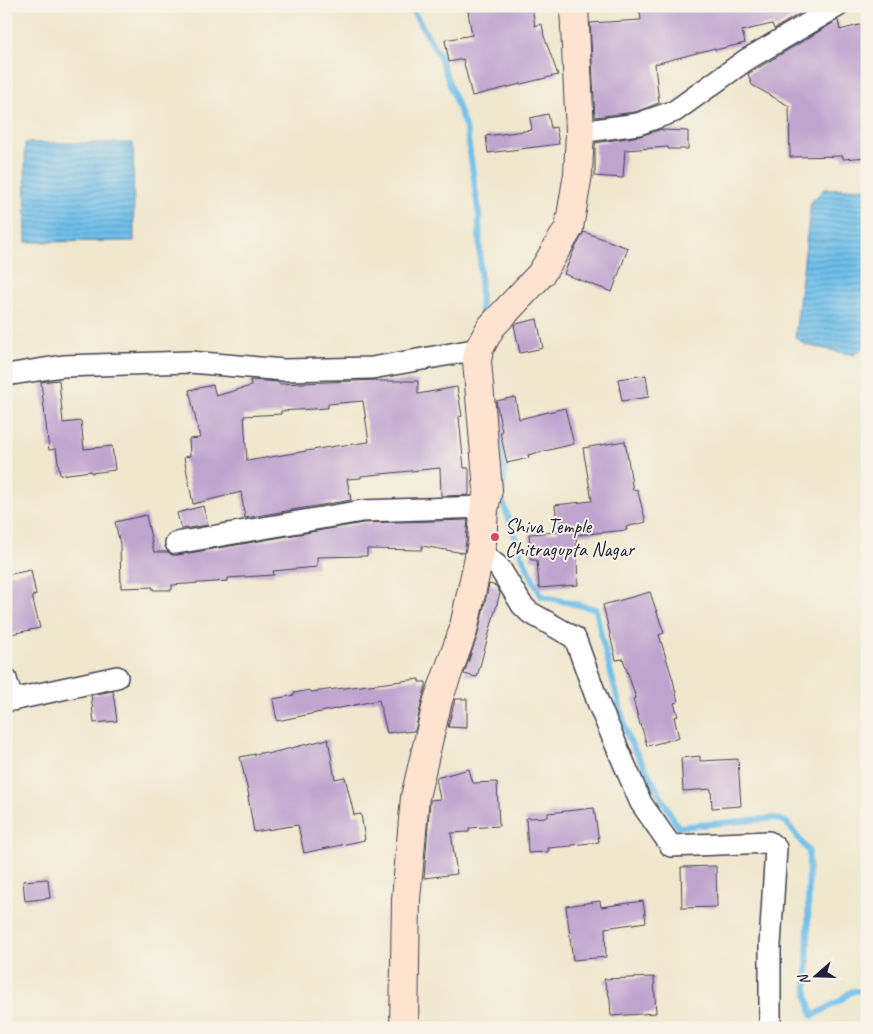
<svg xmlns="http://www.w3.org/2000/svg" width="873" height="1034" font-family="Caveat,sans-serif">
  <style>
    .water { fill: url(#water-rules); stroke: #487092 }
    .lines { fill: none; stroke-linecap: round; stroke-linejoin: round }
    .stream { stroke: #6fbfea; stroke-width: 6 }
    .building { fill: #bfa4cf; fill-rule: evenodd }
    .street-casing { stroke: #414051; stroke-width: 24 }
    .secondary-casing { stroke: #414051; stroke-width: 30 }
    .street { stroke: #fff; stroke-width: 21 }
    .secondary { stroke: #fee3d1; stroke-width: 28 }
    .poi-dot { fill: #d1495b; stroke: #f7f3e8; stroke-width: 2 }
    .labels { text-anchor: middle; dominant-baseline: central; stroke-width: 4; stroke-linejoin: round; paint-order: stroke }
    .poi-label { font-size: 20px; fill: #22223b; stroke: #f7f3e8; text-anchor: start }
  </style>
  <defs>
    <pattern id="water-rules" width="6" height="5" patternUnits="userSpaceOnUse" patternTransform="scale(1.25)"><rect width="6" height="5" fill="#6fbfea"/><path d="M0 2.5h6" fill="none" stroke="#5b9bbf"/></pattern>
  </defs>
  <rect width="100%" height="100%" fill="#f7f3e8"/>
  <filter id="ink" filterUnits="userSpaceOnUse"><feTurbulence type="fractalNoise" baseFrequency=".02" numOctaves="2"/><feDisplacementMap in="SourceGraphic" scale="10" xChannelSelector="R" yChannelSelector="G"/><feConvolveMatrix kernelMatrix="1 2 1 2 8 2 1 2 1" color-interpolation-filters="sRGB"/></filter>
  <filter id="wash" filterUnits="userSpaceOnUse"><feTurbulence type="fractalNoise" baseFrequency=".0096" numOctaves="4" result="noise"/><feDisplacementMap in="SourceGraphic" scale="20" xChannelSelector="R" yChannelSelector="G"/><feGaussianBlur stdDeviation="1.12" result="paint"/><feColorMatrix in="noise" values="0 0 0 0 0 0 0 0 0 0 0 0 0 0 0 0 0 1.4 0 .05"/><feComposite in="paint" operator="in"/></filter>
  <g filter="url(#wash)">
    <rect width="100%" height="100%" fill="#f0e7ce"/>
    <path class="water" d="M25 143H133L134 241 26 242Z
      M867 188V344L854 355 806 345 795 337 811 202 824 189Z"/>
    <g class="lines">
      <path class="stream" d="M410 6 439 55 467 132 479 215 481 313
        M495 416 505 475 501 497 521 554 541 596 596 609 601 635 628 738 678 827 774 818 786 822 809 852 807 995 813 1016 839 1001 852 991H867"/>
    </g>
    <g id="blocks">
      <path class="building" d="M467 6H532L535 26 542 24 544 36 558 75 472 96 463 59 449 62 445 40 472 35Z
        M639 6H796L799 14 774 29 772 24 742 31 745 43 715 50V48L655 64 659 103 635 112 595 117 590 23 641 20Z
        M838 20 840 30 863 24 867 38V157L843 159V156L790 157 789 106 752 85 748 74Z
        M548 114 551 128 556 127 559 144 488 153 486 136 532 130 530 118Z
        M662 129V130L688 131V149H668V147L625 150 623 178 595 176V143L640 136Z
        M584 232 628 248 612 292 564 274 573 252Z
        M537 319 543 348 520 353 514 325 516 324Z
        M646 375 649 397 622 401 618 379Z
        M59 380 63 423 81 421 84 449 112 446 115 470 91 473V471L60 475 56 449 49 450 41 382Z
        M250 380 279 382V384L377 380 378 381H418V394L457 387 462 416 459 417 464 468H469V495L441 496 440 468 361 476V478L347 479 351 500 245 518 241 492 193 504 184 457 190 456 189 439 200 438 189 390 213 385 216 396 251 386ZM363 401 369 442 336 446 247 461 244 416 281 414V411L328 408V404Z
        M515 397 519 419 565 408 574 444 528 455 529 458 507 463 500 432H502L496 401Z
        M625 441 633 490 637 489 646 522 626 527 627 530 576 535 578 585 539 588 537 560H531L529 534 558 532 555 505 592 501 583 448Z
        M203 506 208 525 181 529 177 513Z
        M146 515 154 552H168L172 555H178L363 523 468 520 466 541 464 553 422 546V550L367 549V556L317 557V567L273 571 274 575 228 578V581L172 585V590H153V587L121 588 120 544 115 522Z
        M31 570 36 595 32 596 40 628 6 635V575Z
        M489 584 496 586 500 593 477 677 464 674 478 634Z
        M650 592 664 633 659 635 673 680 678 702 674 703 678 716 674 717 679 738 647 746 642 728H641L633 699 636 698 623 659 616 660 603 605Z
        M419 679V682H426V686L423 696 415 731 404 732V731L387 733 379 700 277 721 273 699 294 695V693L310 690 311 692Z
        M113 691 117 721 94 723 91 695Z
        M455 699H467V728L448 727Z
        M328 739 335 779 345 777 354 815 361 814 365 840 304 853 298 825 254 832 248 797 249 796 240 757 266 752 267 754Z
        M700 756V761L738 759 741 806 712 808 711 789 683 791 681 758Z
        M469 769 473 783 497 782 499 826 469 828V832L451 833 457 874 424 878 430 800 440 799 436 778Z
        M594 808 599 842 572 845V846L548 848V852L528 853 526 818 548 817V813Z
        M716 866 717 907 682 908 681 867Z
        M48 879 50 898 25 901 23 881Z
        M600 901 601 907 643 901 646 922 605 928 606 957 573 960 566 906Z
        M654 977 656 1013 611 1016 610 999 604 979Z"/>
    </g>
  </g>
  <g filter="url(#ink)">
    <use href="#blocks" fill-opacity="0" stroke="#414051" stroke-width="1"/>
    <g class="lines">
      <defs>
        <path id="street" d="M580 132 638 124 675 111 746 60 838 6
          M6 375 63 366 190 362 284 370 372 368 479 349
          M176 543 362 511 485 507
          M480 552 499 567 522 605 529 612 575 638 599 705 641 803 671 846 769 842 776 848 770 945V1028
          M6 679 12 700 117 677"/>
        <path id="secondary" d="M404 1028 406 899 415 797 438 700 463 631 482 543 484 510 488 490 477 361 479 349 491 327 541 274 569 228 578 174 580 132 574 6"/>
      </defs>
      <use href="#street" class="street-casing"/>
      <use href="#secondary" class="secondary-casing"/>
      <use href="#street" class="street"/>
      <use href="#secondary" class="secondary"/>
    </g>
  </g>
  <circle class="poi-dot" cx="495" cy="537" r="5"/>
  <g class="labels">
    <g class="poi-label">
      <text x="505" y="526">Shiva Temple<tspan x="505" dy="23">Chitragupta Nagar</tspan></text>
    </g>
  </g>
  <rect width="873" height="1034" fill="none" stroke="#f7f3e8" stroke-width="25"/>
  <g transform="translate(816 976) rotate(250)" stroke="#f7f3e8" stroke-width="4" paint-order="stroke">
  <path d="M0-4L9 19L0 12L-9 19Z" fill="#22223b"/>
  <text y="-8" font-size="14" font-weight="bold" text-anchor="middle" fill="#22223b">N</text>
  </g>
</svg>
